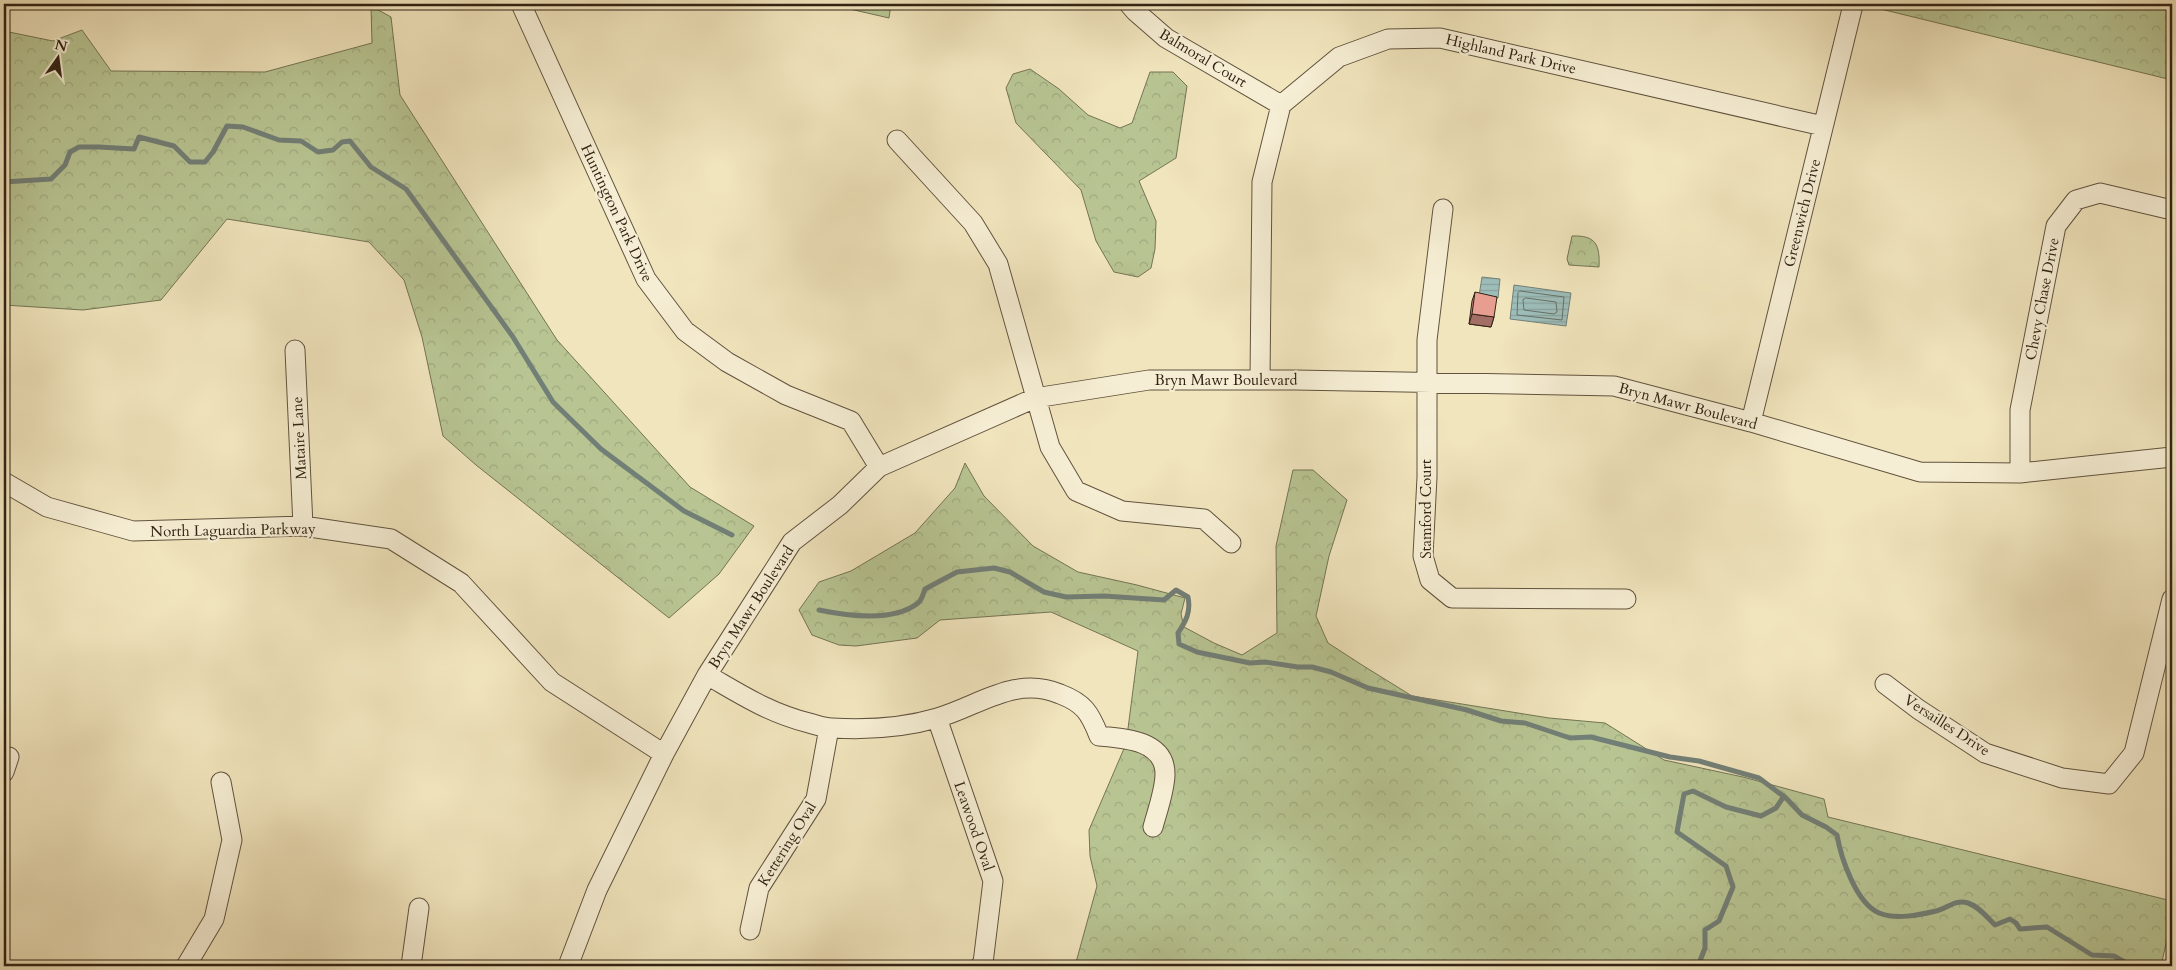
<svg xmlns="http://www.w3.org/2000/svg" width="2176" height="970" font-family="Cardo,serif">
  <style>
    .forest { fill: url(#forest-crowns); stroke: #747454 }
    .water { fill: url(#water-rules); stroke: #727f77 }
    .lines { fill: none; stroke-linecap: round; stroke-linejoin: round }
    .shore { stroke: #677066; stroke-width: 1 }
    .stream { stroke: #727f77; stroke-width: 5 }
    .minor-casing { stroke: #61533e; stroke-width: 21 }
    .minor { stroke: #f6eed4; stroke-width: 19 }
    .wall { fill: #c7877c; stroke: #312214 }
    .shaded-wall { fill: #a26e65; stroke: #312214 }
    .building { fill: #e79d90; stroke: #312214 }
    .labels { text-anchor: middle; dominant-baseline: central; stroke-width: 4.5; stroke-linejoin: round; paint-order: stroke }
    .street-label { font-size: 15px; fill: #312214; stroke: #f6eed4 }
  </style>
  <defs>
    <pattern id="forest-crowns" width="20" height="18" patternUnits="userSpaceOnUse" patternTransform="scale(1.25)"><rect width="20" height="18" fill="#b8c593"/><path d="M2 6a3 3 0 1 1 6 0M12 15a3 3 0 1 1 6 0" fill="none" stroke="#9fa97e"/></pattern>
    <pattern id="water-rules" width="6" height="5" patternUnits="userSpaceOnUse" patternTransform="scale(1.25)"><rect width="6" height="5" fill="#9dbdb9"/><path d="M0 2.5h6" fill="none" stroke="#88a29e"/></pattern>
  </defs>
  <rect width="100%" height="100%" fill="#f1e5bd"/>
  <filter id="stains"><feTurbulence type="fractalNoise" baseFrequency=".004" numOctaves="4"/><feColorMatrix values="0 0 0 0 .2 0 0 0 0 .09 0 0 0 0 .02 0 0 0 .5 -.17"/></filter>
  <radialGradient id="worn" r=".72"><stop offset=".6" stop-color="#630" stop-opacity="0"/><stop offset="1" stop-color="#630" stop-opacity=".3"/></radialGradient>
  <path class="forest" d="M828 4H891L889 18Z
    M1860 4H2172V80Z
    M371 6 391 17 400 95 557 340 690 487 754 526 719 574 669 618 476 465 443 436 422 337 404 280 369 242 227 219 161 300 83 310 4 305V31L53 41 82 30 111 71 265 72 372 43Z
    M1030 69 1059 89 1088 115 1120 128 1132 123 1150 72H1173L1187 86 1176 158 1139 181 1156 221 1155 249 1151 268 1138 277 1114 272 1096 241 1081 190 1016 123 1006 88 1013 74Z
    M1572 236C1596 235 1600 245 1599 267L1569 265 1567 259Z
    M965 463 984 496 1033 546 1078 572 1137 585 1185 598 1181 614 1184 627 1214 643 1242 655 1277 633 1276 546 1293 470H1313L1347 500 1329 556 1316 616 1328 643 1362 665 1412 696 1549 718 1605 723 1664 760 1743 777 1824 799 1828 817 2172 901V917L2161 966H1075L1097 886 1090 856 1089 830 1126 744 1138 651 1051 612 940 620 917 638 856 646 839 645 812 635 799 610 819 582 851 571 915 533 955 488Z"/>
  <path class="water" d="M1482 277 1500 279 1498 298 1479 296Z
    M1514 285 1571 293 1566 326 1510 319Z"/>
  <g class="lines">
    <path class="shore" d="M1520 291 1564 297 1562 320 1517 315 1518 293Z
      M1526 298 1556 302 1557 312 1554 314 1524 310 1523 300Z"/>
    <path class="stream" d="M4 182 51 179 65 165 70 152 79 147H99L134 149 139 137 174 146 190 162H205L213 152 227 126 243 127 279 140 301 141 318 152 333 150 342 142 350 141 371 167 406 189 513 337 553 402 601 449 684 511 732 535
      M819 610C848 616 894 622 918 603 922 600 923 594 925 589L957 572 994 568 1010 572 1044 592 1066 597 1104 596 1164 600 1176 590 1188 597C1191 612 1186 621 1178 633L1179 644 1197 652 1250 663 1265 662 1298 667H1312L1331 672 1368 688 1467 710 1501 721 1525 723 1570 738 1591 737 1670 757 1699 761 1759 778 1786 798 1802 815 1826 827 1837 835C1841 858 1856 903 1879 913 1896 920 1919 915 1936 911 1948 908 1955 899 1968 903 1978 906 1987 917 1995 925L2010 919 2016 923 2020 929 2047 927 2092 955 2114 956 2123 961V966
      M1698 966 1705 948V930L1719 921 1733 887 1726 866 1677 832 1684 794 1693 791 1726 807 1761 816 1776 808 1784 796"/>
    <defs>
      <path id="minor" d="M521 4 646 279 685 331 727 362 786 395 851 421 879 467
        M1129 4 1135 11 1166 38 1281 105
        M897 140 973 223 998 264 1050 447 1076 491 1122 511 1204 519 1231 543
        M1443 209 1427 340V477L1423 556 1430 580 1452 598 1626 599
        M295 350 303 526
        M1260 380 1262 182 1281 105 1339 57 1388 39 1440 38 1823 126
        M1751 422 1853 5
        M2020 473V410L2056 226 2076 200 2100 193 2172 210
        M4 482 47 507 133 531 303 526 391 539 461 583 552 682 664 754
        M707 675C742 695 769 713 809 723 817 725 824 728 832 728 867 730 903 728 937 718 979 706 1015 675 1060 694 1084 703 1090 713 1099 736 1123 738 1165 740 1165 774 1165 790 1157 812 1153 827
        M1885 684 1918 709 1985 753 2062 778 2109 784 2134 753 2172 599
        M937 718 993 881 983 963 980 966
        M4 772 9 757
        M750 930 759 888 816 799 829 728
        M186 966 214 919 232 840 221 782
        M411 966 419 908
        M568 966 597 890 664 754 707 675 792 542 840 505 879 467 1035 398 1149 380H1295L1614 386 1751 422 1920 472 2020 473 2172 457"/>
    </defs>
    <use href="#minor" class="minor-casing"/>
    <use href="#minor" class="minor"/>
  </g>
  <path class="wall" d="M1475 292 1494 317 1491 327 1469 324 1472 301Z"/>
  <path class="shaded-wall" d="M1472 314 1494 317 1491 327 1469 324Z"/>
  <path class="building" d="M1475 292 1497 297 1494 317 1472 314Z"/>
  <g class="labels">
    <g class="street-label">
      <text transform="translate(1511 54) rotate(13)">Highland Park Drive</text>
      <text transform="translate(1203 58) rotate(31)">Balmoral Court</text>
      <text transform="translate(617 213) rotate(65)">Huntington Park Drive</text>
      <text transform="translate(1802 213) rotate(-76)">Greenwich Drive</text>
      <text transform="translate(2042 299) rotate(-79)">Chevy Chase Drive</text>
      <text x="1226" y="380">Bryn Mawr Boulevard</text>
      <text transform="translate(1688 406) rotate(15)">Bryn Mawr Boulevard</text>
      <text transform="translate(299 438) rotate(-93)">Mataire Lane</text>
      <text transform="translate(1426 509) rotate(-90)">Stamford Court</text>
      <text transform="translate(233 530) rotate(-1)">North Laguardia Parkway</text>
      <text transform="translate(751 607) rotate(-57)">Bryn Mawr Boulevard</text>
      <text transform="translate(1947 725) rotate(33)">Versailles Drive</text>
      <text transform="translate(974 826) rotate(71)">Leawood Oval</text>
      <text transform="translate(787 844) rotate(-58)">Kettering Oval</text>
    </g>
  </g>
  <rect width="2176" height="970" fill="none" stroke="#f1e5bd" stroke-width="20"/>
  <rect x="5" y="5" width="2166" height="960" fill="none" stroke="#312214" stroke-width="2.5"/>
  <rect x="10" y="10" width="2156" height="950" fill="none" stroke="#312214"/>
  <g transform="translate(58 58) rotate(14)" stroke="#f6eed4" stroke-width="4" paint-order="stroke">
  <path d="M0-4L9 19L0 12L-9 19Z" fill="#312214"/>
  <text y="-8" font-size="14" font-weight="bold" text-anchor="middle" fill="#312214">N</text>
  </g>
  <rect width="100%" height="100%" filter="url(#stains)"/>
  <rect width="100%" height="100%" fill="url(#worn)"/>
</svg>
